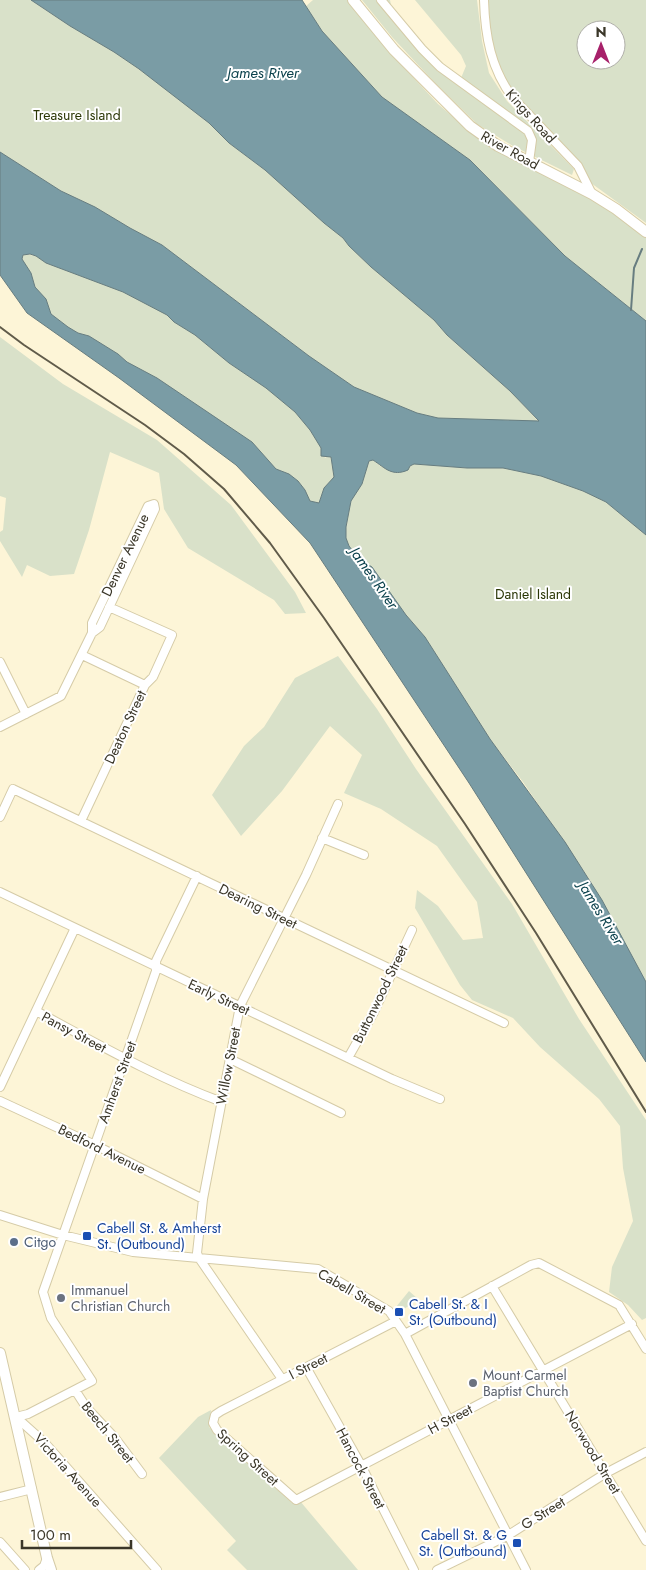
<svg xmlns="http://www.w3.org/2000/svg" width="646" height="1570" font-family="Jost,sans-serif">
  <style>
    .green { fill: #d9e1c9; fill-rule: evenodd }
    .water { fill: #7a9ca5; stroke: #677d80; fill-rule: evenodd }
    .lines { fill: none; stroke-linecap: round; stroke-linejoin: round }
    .stream { stroke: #677d80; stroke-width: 2 }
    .street-casing { stroke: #d5cba7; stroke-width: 10 }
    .secondary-casing { stroke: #d5cba7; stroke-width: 12 }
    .street { stroke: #fff; stroke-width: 8 }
    .secondary { stroke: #fff; stroke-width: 10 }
    .rail { stroke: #605b4a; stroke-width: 2 }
    .transit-dot { fill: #1a4fb4; stroke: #fff; stroke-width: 2 }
    .service-dot { fill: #5c6f8a; stroke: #fff; stroke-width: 2 }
    .worship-dot { fill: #6b7280; stroke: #fff; stroke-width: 2 }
    .labels { text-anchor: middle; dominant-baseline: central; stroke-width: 4; stroke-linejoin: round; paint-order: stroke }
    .park-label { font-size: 14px; fill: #2b3706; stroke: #fff }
    .street-label { font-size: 14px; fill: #3a3628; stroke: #fff }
    .transit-label { font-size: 14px; fill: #164399; stroke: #fff; text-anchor: start }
    .service-label { font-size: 14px; fill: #4e5e75; stroke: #fff; text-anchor: start }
    .worship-label { font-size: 14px; fill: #5b616d; stroke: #fff; text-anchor: start }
    .water-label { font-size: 15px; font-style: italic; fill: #0d434e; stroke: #fff }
  </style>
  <rect width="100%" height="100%" fill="#fdf5d7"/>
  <path class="green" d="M0 0H31L70 26 114 52 161 85 209 123 229 143 265 170 324 223 343 238 349 246 371 267 434 320 447 335 510 391 539 422 438 418 417 413 354 387 309 356 162 245 130 228 95 207 61 191 0 152Z
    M313 0H347L395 58 438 104 466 128 610 210 646 238V321L565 256 470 160 382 97 322 31 306 6Z
    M362 0H390L391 5 428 52 461 78 466 66 461 55 415 0H477L482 41 489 73 507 101 574 169 572 175 513 146 477 124 436 84 392 37Z
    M488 0H646V223L591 183 581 164 515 96 501 74 492 47 488 15ZM586 30H616V60H586Z
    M24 254 36 256 46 263 123 292 167 315 174 322 195 335 229 363 266 388 295 412 310 430 321 448 325 458 328 456 331 457 334 477 324 488 319 503 310 501 305 490 298 481 289 474 276 469 251 442 157 378 127 362 118 354 89 336 78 333 68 327 51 314 46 299 35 287 31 273 22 259Z
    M0 337 63 384 157 440 231 505 295 592 306 613 285 614 274 600 188 548 164 509 159 473 110 452 89 530 74 574 50 576 27 565 22 577 0 541V532L3 530 6 498 0 496Z
    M373 460 380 466 391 472 397 473 403 472 414 464 467 468H503L541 476 583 491 606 502 646 535V982L590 880 523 782 490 739 425 637 406 615 372 567 359 559 349 546 346 538V527L351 500 362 484 369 461Z
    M338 656 377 709 416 769 512 904 579 1019 646 1120V1318L642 1320 628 1305 609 1292 612 1267 633 1221 623 1168 620 1126 599 1099 540 1047 513 1018 472 1000 460 985 415 908 417 890 438 906 463 940 483 938 477 902 437 846 381 809 344 793 362 755 330 726 282 791 241 836 212 795 244 746 264 727 295 678Z
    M409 1291 418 1299 400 1312 396 1307Z
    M211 1410 209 1427 292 1503 300 1501 358 1570H247L227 1550 236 1541 159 1458 198 1417Z"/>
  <path class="water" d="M31 0H302L322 31 382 97 470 160 565 256 646 321V535L606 502 583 491 541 476 503 468H467L414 464 410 466 408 470C392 477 385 468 373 460L369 461 362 484 351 501 346 527V538L349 546 359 559 372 567 406 615 425 637 490 739 565 842 602 900 646 982V1062L469 783 310 543 236 465 119 378 27 313 0 275V152L61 191 95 207 130 228 162 245 309 356 354 387 417 413 438 418 539 421 510 391 447 335 434 320 371 267 349 246 343 238 324 223 265 170 229 143 209 123 139 69 114 52 70 26ZM30 254 36 256 46 263 123 292 167 315 174 322 195 335 229 363 266 388 295 412 310 430 321 448V456L331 457 334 477 324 488 319 503 310 501 305 490 298 481 289 474 276 469 252 442 157 378 127 362 118 354 89 336 78 333 68 327 51 314 46 299 35 287 31 273 22 259 23 255Z"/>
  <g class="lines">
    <path class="stream" d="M631 310 634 268 642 249"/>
    <defs>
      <path id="street" d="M381 0 422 49 440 67 528 131 532 140 529 162
        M484 0C485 36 491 69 513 98L578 166 592 194
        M82 655 145 685
        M0 662 26 714
        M0 727 61 696 92 633V623L148 506 154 504 155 509 100 627 92 633
        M0 817 13 789 504 1023
        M81 821 145 685 153 677 172 635 109 607
        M322 838 364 855
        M0 892 392 1079 440 1099
        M36 1011C96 1043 157 1078 222 1102
        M348 1058 374 1012 412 930
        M230 1059 341 1113
        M0 1087 75 928
        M0 1101 95 1145 203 1199
        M0 1215 63 1235 133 1252 318 1269 389 1311 405 1334 526 1570
        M492 1286 646 1541
        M396 1321 221 1411 215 1415 213 1423 217 1430 296 1500 632 1324
        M405 1334 531 1265 539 1263 619 1305 646 1349
        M306 1367 361 1465 414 1570
        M282 1379 199 1258 197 1253 203 1199 240 1006 306 875 338 804
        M75 1390 86 1407 115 1438 142 1474
        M16 1417 28 1414 92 1381 51 1318 43 1292 156 971V961L197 876
        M16 1417 45 1443 157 1570
        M0 1497 32 1489
        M0 1542 25 1570
        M39 1570 44 1566 47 1558
        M437 1570 507 1536 606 1473 646 1452"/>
      <path id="secondary" d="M353 0 394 50 470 126 498 146 592 194 616 209 646 232
        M0 1353 47 1558 51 1570"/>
    </defs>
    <use href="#street" class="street-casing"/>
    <use href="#secondary" class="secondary-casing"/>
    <use href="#street" class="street"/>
    <use href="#secondary" class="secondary"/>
    <path class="rail" d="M0 327 24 345 145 425 184 454 224 489 270 543 324 618 465 824 536 933 646 1112"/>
  </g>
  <g class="transit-dot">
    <rect x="82" y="1231" width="10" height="10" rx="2.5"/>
    <rect x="394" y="1307" width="10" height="10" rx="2.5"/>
    <rect x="512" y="1538" width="10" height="10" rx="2.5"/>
  </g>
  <circle class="service-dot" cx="14" cy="1242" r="5"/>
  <g class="worship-dot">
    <circle cx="61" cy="1298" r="5"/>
    <circle cx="473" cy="1383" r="5"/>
  </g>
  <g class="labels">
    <g class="park-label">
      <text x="77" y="115">Treasure Island</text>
      <text x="533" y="594">Daniel Island</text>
    </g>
    <g class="street-label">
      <text transform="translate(531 116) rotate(48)">Kings Road</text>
      <text transform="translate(510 150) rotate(29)">River Road</text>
      <text transform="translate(125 555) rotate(-64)">Denver Avenue</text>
      <text transform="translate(125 727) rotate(-65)">Deaton Street</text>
      <text transform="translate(258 906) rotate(26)">Dearing Street</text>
      <text transform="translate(380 994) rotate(-64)">Buttonwood Street</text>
      <text transform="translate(219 997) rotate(25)">Early Street</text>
      <text transform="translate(74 1032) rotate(28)">Pansy Street</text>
      <text transform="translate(228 1066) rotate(-79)">Willow Street</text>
      <text transform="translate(117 1082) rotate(-70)">Amherst Street</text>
      <text transform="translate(102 1149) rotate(26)">Bedford Avenue</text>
      <text transform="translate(352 1291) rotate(30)">Cabell Street</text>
      <text transform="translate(308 1366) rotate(-27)">I Street</text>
      <text transform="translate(450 1419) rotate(-28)">H Street</text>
      <text transform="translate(108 1432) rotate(51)">Beech Street</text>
      <text transform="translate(593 1452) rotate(59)">Norwood Street</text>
      <text transform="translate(248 1457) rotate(42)">Spring Street</text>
      <text transform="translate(361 1468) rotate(62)">Hancock Street</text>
      <text transform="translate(68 1470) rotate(48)">Victoria Avenue</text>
      <text transform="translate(543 1513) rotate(-32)">G Street</text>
    </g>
    <g class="transit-label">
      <text x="97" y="1228">Cabell St. &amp; Amherst<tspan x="97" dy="16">St. (Outbound)</tspan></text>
      <text x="409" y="1304">Cabell St. &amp; I<tspan x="409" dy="16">St. (Outbound)</tspan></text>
      <text x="507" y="1535" text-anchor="end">Cabell St. &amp; G<tspan x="507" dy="16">St. (Outbound)</tspan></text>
    </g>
    <g class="service-label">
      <text x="24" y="1242">Citgo</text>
    </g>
    <g class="worship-label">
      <text x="71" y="1290">Immanuel<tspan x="71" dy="16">Christian Church</tspan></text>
      <text x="483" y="1375">Mount Carmel<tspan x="483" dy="16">Baptist Church</tspan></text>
    </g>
    <g class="water-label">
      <text x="263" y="73">James River</text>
      <text transform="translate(374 578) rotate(55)">James River</text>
      <text transform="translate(601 913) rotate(58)">James River</text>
    </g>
  </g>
  <g transform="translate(601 45)"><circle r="24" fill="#ffffff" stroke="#b0afa9"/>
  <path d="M0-4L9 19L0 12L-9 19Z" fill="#a7216a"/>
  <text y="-8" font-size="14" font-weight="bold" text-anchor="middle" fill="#3a3628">N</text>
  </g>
  <path d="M22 1540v8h109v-8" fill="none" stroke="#3a3628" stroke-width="2.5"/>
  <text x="30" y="1540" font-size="15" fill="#3a3628" stroke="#ffffff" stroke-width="4" paint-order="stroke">100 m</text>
</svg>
